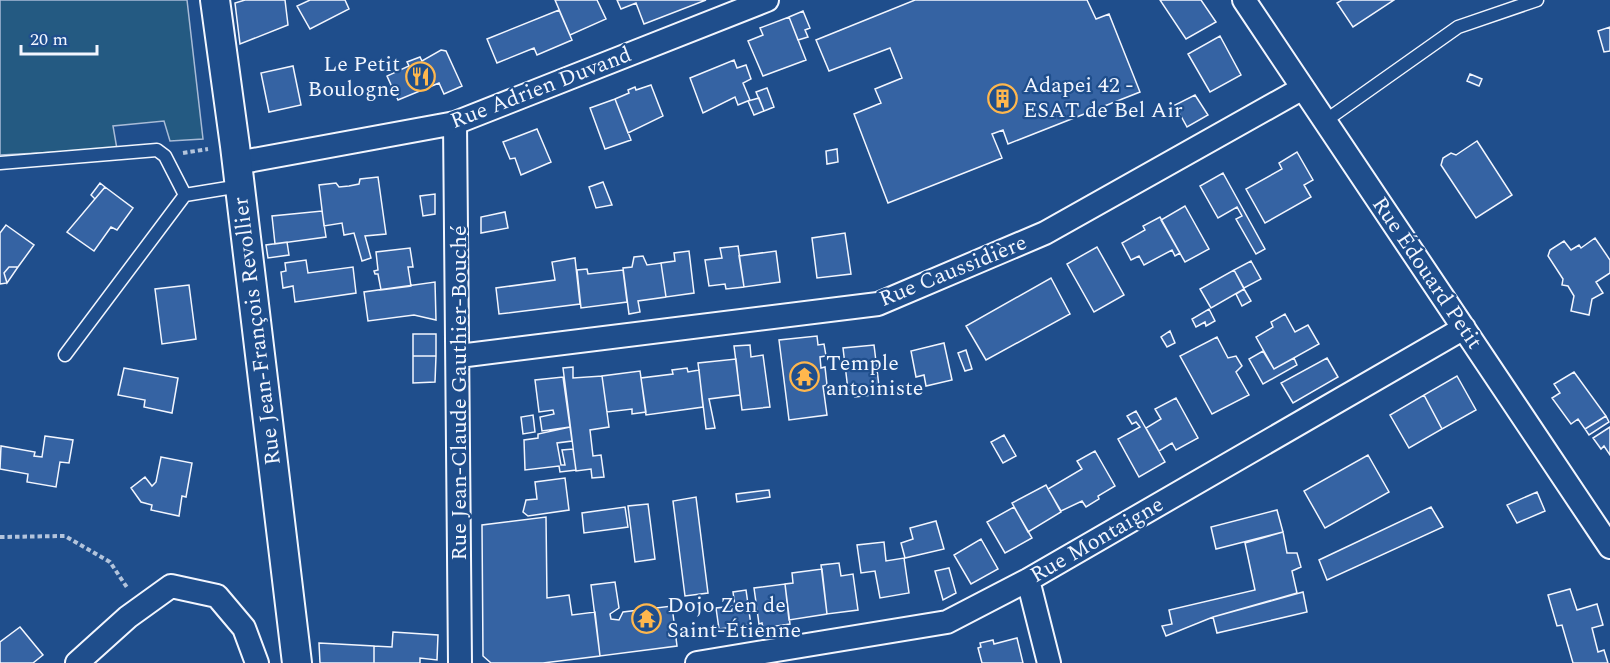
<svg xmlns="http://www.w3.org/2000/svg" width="1610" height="663" font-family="Spectral,serif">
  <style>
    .green { fill: #245a82; stroke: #a8bbd7; stroke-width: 1.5 }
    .building { fill: #3563a3; stroke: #f2f6ff; stroke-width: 1.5 }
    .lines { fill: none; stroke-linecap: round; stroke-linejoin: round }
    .service-casing { stroke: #f2f6ff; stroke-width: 15 }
    .minor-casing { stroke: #f2f6ff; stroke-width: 26 }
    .tertiary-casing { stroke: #f2f6ff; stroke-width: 32 }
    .path { stroke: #b3c4dc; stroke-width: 4; stroke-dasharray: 4.5 3; stroke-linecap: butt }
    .service { stroke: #1f4e8c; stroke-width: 12 }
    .minor { stroke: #1f4e8c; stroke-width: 22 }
    .tertiary { stroke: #1f4e8c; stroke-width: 28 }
    .labels { text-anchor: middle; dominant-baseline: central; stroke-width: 4.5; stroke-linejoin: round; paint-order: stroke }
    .poi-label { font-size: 22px; fill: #f2f6ff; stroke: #1f4e8c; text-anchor: start }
    .street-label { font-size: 22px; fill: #f2f6ff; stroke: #1f4e8c }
  </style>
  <rect width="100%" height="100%" fill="#1f4e8c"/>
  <path class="green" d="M0 0H187L203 139 170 141 164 121 113 126 117 149 0 155Z"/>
  <path class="building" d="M245 0H285L288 25 240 44 235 3Z
    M310 0H345L349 9 310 29 297 6Z
    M555 0H597L606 19 570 35Z
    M617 0H706L644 24 636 3 621 9Z
    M1087 0 1096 19 1109 14 1140 92 1008 144 1003 130 992 134 1002 158 888 203 854 114 881 103 875 89 902 78 890 48 829 71 816 40 915 0Z
    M1160 0H1201L1216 22 1186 39Z
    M1342 0H1394L1353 27 1337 3Z
    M559 10 572 40 537 55 534 48 497 63 487 39Z
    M803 11 810 28 805 30 808 37 798 40 789 17Z
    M789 17 806 60 763 76 748 41 763 35 760 28Z
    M1610 27V51L1604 52 1598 31Z
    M1220 36 1241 75 1210 92 1188 54Z
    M441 50 446 51 462 86 444 94 439 83 398 100 387 76 409 66 407 62 420 57 422 61Z
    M734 60 737 68 746 65 751 79 743 83 750 100 738 105 735 97 703 113 690 78Z
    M293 66 301 105 269 112 261 73Z
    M1470 74 1482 79 1479 86 1467 81Z
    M651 85 663 116 628 133 615 99 629 93 628 90 635 87 636 90Z
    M767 88 774 107 764 111 756 92Z
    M1195 95 1208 115 1187 127 1175 105Z
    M759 98 764 111 754 115 748 101Z
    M615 99 631 140 605 149 590 108Z
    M537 129 551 162 521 175 515 158 510 159 503 142Z
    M1477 141 1512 195 1476 218 1441 165 1443 158 1451 153 1456 155Z
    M837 149 838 162 827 164 826 151Z
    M1297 152 1313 180 1304 185 1311 197 1265 223 1246 189 1282 169 1279 163Z
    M1223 173 1265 249 1256 254 1236 219 1242 216 1237 207 1218 218 1200 186Z
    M378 177 386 234 365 236 371 258 362 261 354 233 344 235 342 223 324 226 319 185 336 183 339 187 349 186 359 184 360 179Z
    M603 182 612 205 596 208 589 187Z
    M100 183 105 187 95 199 91 195Z
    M105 187 133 208 117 230 111 227 94 251 67 232Z
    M435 194V214L423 216 420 196Z
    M1185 206 1209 249 1185 262 1161 220Z
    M322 211 326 237 275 244 272 216Z
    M505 212 508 228 481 233V217Z
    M1160 217 1180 253 1175 256 1172 250 1144 265 1139 256 1131 260 1122 243 1145 230 1143 226Z
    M6 225 34 245 18 267H9L4 273 7 283 0 284V233Z
    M845 233 851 274 817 278 812 238Z
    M1595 238 1610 260V273L1596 282 1603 293 1592 299 1589 315 1571 311 1574 296 1568 286 1562 285 1563 279 1548 256 1550 250 1564 241 1571 250 1579 245 1581 248Z
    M287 242 289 255 268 258 266 245Z
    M738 246 744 287 726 289 725 284 709 286 705 260 722 258 720 248Z
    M1097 247 1124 295 1094 312 1067 264Z
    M410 248 413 267H408L411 286 381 290 378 274H375L374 271 378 270 376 252Z
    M689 251 694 293 666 297 661 263 675 261 674 253Z
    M776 251 780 282 744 287 739 256Z
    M643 256 647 265 661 263 666 297 638 301 640 312 629 314 623 268 632 267 634 257Z
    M575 258 580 304 499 314 496 288 555 280 552 262Z
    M306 260 308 273 353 267 356 293 295 302 293 286 283 288 281 272 286 271 285 263Z
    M1251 261 1261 279 1244 288 1234 270Z
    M9 267H18L7 283 4 273Z
    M587 269 588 274 623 270 627 302 581 308 577 270Z
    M1234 270 1244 289 1211 308 1200 289Z
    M1051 278 1070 314 986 360 966 326Z
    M435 282 436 320 414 315 368 321 364 292Z
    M189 285 196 339 162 344 155 289Z
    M1244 289 1251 301 1242 306 1236 294Z
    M1209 309 1215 321 1206 326 1205 322 1196 327 1192 319Z
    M1285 314 1295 332 1308 325 1319 344 1274 369 1256 337 1273 327 1271 322Z
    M1170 331 1175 343 1167 347 1161 337Z
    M413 334H436V356H413Z
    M817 336 818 345 824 344 826 356 820 357 821 368 825 367 827 385 823 386 827 415 789 420 779 340Z
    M1217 337 1228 358 1236 356 1242 366 1236 372 1249 395 1212 414 1180 356Z
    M944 343 952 380 926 386 924 375 916 377 911 351Z
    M750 345 751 357 763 355 770 407 742 410 734 346Z
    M874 345 879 386 871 387 872 395 855 397V390H848L843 348Z
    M966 350 972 369 965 371 958 353Z
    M1263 351 1274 369 1294 358 1297 365 1263 384 1249 359Z
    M413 356H436L435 382 413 383Z
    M1327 358 1338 377 1293 403 1281 383Z
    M736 359 740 395 709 399 715 428 706 429 698 363Z
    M573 367V378L602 376 609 427 590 430 593 456 601 455 604 477 592 478 591 469 576 471 563 368Z
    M124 368 178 378 172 413 144 407 145 400 118 395Z
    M687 368 688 372 699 370 703 407 646 415 641 378 673 374 672 370Z
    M640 371 646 412 632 414V409L607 412 602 376Z
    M1574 372 1606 416 1585 429 1578 419 1571 424 1552 398 1560 393 1554 384Z
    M1457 376 1476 410 1442 429 1424 395Z
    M563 377 570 427 542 431 540 417 554 414 553 410 539 412 535 380Z
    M1424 395 1442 429 1409 448 1390 415Z
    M1176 398 1198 438 1176 450 1172 443 1159 451 1146 428 1161 419 1155 409Z
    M1136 411 1165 462 1139 477 1118 439 1140 427 1136 422 1132 424 1127 416Z
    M533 415 535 432 523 434 521 417Z
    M1606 416 1609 422 1589 435 1585 429Z
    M570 427 572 441 557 443 561 465H565L562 450 573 449 576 470 560 472 559 466 525 470 524 440 538 438V434Z
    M1610 427V455L1604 446 1601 449 1593 438Z
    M1004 435 1016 456 1003 463 991 442Z
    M45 436 73 440 69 463 60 462 56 487 27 482 28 474 0 469 1 446 35 452 34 456 42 457Z
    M1095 451 1115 486 1098 496 1099 499 1086 507 1082 501 1061 511 1048 489 1082 469 1077 461Z
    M1368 455 1389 492 1325 528 1304 491Z
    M161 457 192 463 186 497 182 496 179 516 151 510 152 505 141 502 131 488 145 477 152 486 156 482Z
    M565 478 569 510 528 516 523 512 526 500 537 499 535 482Z
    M1046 485 1061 512 1028 532 1012 503Z
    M769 490 770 497 737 502 736 494Z
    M1537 492 1545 511 1517 523 1507 505Z
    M696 497 708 593 685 596 673 501Z
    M648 504 655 559 635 562 628 506Z
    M625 507 628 527 584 533 582 513Z
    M1014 507 1032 538 1005 553 987 522Z
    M1431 507 1443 527 1327 580 1319 560Z
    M1277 510 1283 532 1216 549 1211 527Z
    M546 517 547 598 569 595 572 615 595 612 600 656 543 663H491L483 656 482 525Z
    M936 521 944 549 905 558 901 543 913 539 910 528Z
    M1283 532 1287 553H1297L1301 567 1292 571 1297 593 1213 617 1166 636 1162 626 1172 624 1169 610 1255 590 1245 543Z
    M981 539 998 569 971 584 954 555Z
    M884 542 886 561 904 558 909 593 880 598 875 571 861 573 857 545Z
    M839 563 841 576 853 574 858 610 827 614 821 565Z
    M949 568 956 593 943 600 935 571Z
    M822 569 827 614 789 620 785 584 793 583 792 573Z
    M615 582 619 608 610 614 611 619 619 620 623 612 672 606 677 646 600 656 591 585Z
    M785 584 790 624 763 628 762 623 759 624 754 588Z
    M1570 589 1577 610 1597 604 1603 625 1592 628 1598 652 1604 650 1608 663H1573L1562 625 1557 626 1548 595Z
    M746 590 751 625 719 629 716 608 735 606 733 592Z
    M1303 592 1307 612 1217 633 1213 617Z
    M20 627 43 655 33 663H0V642Z
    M393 632 438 635 437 660 420 658V663H374V646L392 647Z
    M1017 638 1023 663H982L978 648 981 647 980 643 993 640 994 644Z
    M319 643 374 646V663H320Z"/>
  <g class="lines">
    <defs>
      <path id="service" d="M1325 121 1458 27 1537 0
        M0 163 157 150 165 156 185 195
        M65 355 185 195 240 186"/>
      <path id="minor" d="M1244 0 1610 547
        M455 123 460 663
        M237 163 455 123 767 0
        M459 356 878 304 1045 233 1303 88
        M1028 580 1049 663
        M77 663 128 617 171 586 217 596 244 628 257 663
        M697 663 947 622 1028 580 1464 328"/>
      <path id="tertiary" d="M215 0 235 146 297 663"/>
    </defs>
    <use href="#service" class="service-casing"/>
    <use href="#minor" class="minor-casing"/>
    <use href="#tertiary" class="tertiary-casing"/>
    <path class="path" d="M183 153 208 149
      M0 537 65 536 110 562 128 589"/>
    <use href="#service" class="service"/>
    <use href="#minor" class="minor"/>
    <use href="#tertiary" class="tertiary"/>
  </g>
  <defs>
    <symbol id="restaurant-ring" viewBox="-11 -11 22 22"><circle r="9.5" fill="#1f4e8c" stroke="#ffb74d" stroke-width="1.5"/><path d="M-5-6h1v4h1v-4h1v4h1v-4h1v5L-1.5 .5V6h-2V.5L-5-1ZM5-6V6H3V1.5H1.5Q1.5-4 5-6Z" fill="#ffb74d"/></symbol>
    <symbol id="building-ring" viewBox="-11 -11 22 22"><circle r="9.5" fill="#1f4e8c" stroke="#ffb74d" stroke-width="1.5"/><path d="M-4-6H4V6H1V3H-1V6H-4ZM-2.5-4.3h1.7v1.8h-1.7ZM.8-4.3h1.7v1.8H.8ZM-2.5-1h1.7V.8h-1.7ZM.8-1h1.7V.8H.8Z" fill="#ffb74d"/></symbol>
    <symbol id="temple-ring" viewBox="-11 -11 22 22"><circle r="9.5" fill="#1f4e8c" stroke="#ffb74d" stroke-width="1.5"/><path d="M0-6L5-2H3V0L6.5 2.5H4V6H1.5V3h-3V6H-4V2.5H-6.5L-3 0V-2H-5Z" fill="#ffb74d"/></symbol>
  </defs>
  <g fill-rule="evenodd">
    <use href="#restaurant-ring" x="404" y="60" width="33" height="33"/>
    <use href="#building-ring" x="986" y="82" width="33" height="33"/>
    <use href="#temple-ring" x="788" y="360" width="33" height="33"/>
    <use href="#temple-ring" x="630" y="602" width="33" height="33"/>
  </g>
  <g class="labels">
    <g class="poi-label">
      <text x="400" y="64" text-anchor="end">Le Petit<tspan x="400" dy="25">Boulogne</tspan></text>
      <text x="1023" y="85">Adapei 42 -<tspan x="1023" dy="25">ESAT de Bel Air</tspan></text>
      <text x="826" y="363">Temple<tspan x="826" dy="25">antoiniste</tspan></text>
      <text x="667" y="605">Dojo Zen de<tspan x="667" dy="25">Saint-Étienne</tspan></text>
    </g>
    <g class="street-label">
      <text transform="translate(541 88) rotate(-21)">Rue Adrien Duvand</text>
      <text transform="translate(953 271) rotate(-22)">Rue Caussidière</text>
      <text transform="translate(1427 273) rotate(56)">Rue Édouard Petit</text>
      <text transform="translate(257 331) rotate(-97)">Rue Jean-François Revollier</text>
      <text transform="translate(459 393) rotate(-90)">Rue Jean-Claude Gauthier-Bouché</text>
      <text transform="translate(1097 540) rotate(-30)">Rue Montaigne</text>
    </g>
  </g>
  <path d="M21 45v9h76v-9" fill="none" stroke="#f2f6ff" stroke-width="3"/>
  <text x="30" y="45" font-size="18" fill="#f2f6ff" stroke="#1f4e8c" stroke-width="4.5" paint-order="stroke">20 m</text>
</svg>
